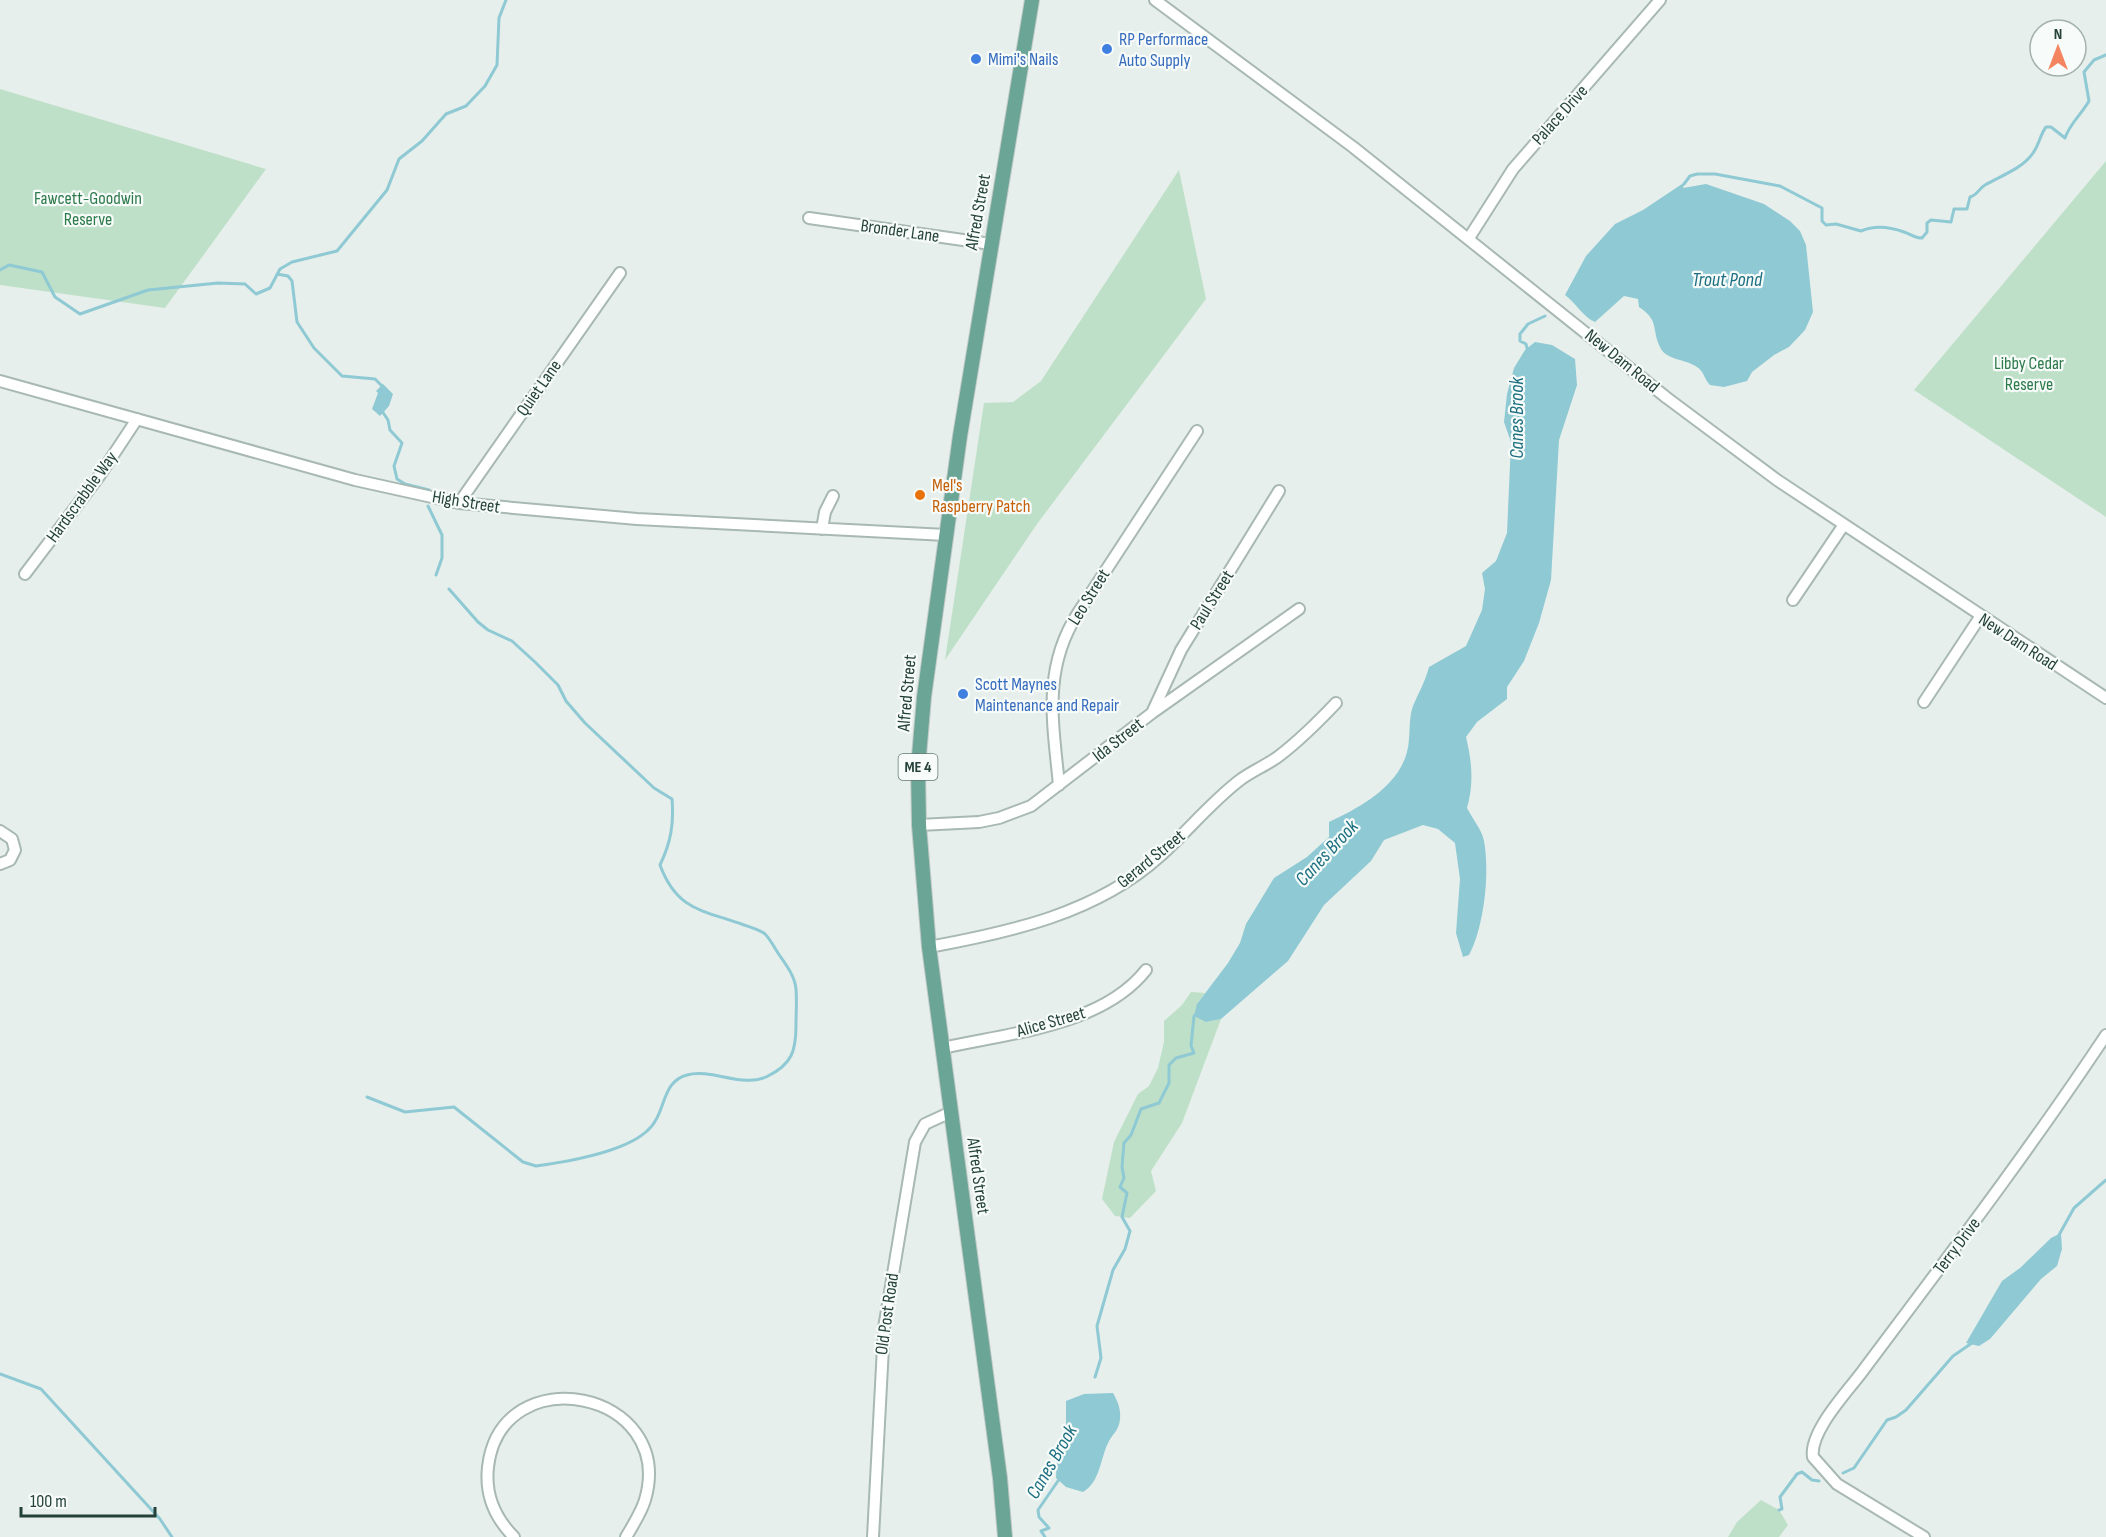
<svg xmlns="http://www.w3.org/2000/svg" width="2106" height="1537" font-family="'Sofia Sans Condensed',sans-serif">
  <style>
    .green { fill: #bfe0c8 }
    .water { fill: #8ec9d4 }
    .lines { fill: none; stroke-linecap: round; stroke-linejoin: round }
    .stream { stroke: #8ec9d4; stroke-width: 3 }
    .minor-casing { stroke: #a8b8b2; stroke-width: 14 }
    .major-casing { stroke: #c2cac8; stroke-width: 16 }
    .minor { stroke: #fff; stroke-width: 10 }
    .major { stroke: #6aa596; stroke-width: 14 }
    .shop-dot { fill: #3f7fe0; stroke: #f7fbf9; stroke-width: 2 }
    .food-dot { fill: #e8710a; stroke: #f7fbf9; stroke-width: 2 }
    .labels { text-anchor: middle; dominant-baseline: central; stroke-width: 4.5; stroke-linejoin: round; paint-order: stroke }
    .shield { fill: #f7fbf9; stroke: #637a73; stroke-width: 1.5 }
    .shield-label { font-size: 16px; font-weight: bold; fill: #24423a }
    .shop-label { font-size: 18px; fill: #366cbe; stroke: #f7fbf9; text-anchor: start }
    .street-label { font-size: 18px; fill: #24423a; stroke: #f7fbf9 }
    .park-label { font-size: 18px; fill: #2d7a4b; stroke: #f7fbf9 }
    .food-label { font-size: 18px; fill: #c56008; stroke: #f7fbf9; text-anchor: start }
    .water-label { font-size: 20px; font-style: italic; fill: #1c6f80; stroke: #f7fbf9 }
  </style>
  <rect width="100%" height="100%" fill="#e6efeb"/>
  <path class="green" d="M0 89 266 169 165 308 0 285Z
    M2106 161V517L1914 390Z
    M1179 170 1206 299 1037 524 945 660 984 403 1013 402 1041 381Z
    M1191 992 1205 993 1197 1004 1206 1022 1221 1019 1182 1123 1151 1171 1156 1191 1130 1218 1115 1216 1102 1199 1114 1142 1138 1094 1149 1086 1158 1068 1164 1042V1021L1182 1005Z
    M1761 1500 1779 1510 1788 1525 1779 1537H1728L1737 1522Z"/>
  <path class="water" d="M1685 182 1683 188 1706 184 1764 204 1790 221 1800 231 1806 245 1813 312 1805 330 1789 347 1774 355 1752 372 1747 381 1724 387 1710 385C1704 379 1704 371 1697 367 1686 359 1665 360 1660 347 1651 328 1660 321 1639 307L1638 299 1624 296 1595 322C1583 317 1575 302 1565 295L1586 256 1615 224 1643 210Z
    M1535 342 1552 345 1575 359 1577 385 1559 440 1551 580 1539 623 1524 661 1507 687V699L1477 722 1466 737C1472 762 1474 783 1467 808 1472 818 1482 830 1484 841 1490 873 1484 927 1469 955L1463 957 1456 933 1460 879 1455 843 1438 829 1423 825 1384 840 1371 861 1324 905 1288 961 1221 1019 1206 1022 1194 1016 1197 1004 1228 963 1240 943 1246 924 1274 878 1307 857 1329 837V822C1359 808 1398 787 1407 752 1411 738 1408 719 1413 706 1419 692 1425 682 1429 667L1466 646 1482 610 1485 589 1482 573 1496 561 1507 533 1511 442 1504 422 1507 394 1514 368 1525 350Z
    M383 384 393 394 389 406 380 416 372 409 378 393 376 391Z
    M2061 1233 2062 1249 2057 1266 2041 1279 1990 1339 1979 1346 1966 1343 2002 1281 2020 1268 2051 1238Z
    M1113 1393C1118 1402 1121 1409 1120 1419 1119 1431 1112 1434 1108 1443 1100 1460 1100 1482 1083 1492L1066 1487 1056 1478 1057 1452 1066 1424V1401L1084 1394Z"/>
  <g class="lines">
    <path class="stream" d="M1684 184 1690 176 1697 174H1715L1780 186 1822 208V221L1826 225 1836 224 1861 231C1875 225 1890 227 1904 232 1911 234 1914 238 1922 238L1927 232V223L1931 220 1951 222 1954 209H1967L1970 197C1978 195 1978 189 1985 185 2000 176 2022 169 2033 153 2039 145 2040 135 2046 127H2051L2065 138C2070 123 2081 115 2089 101L2084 72 2094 60 2106 55
      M0 270 9 265 42 272 55 297 80 314 148 290 218 283 245 284 256 294 270 288 280 269 292 262 337 251 387 190 399 159 422 141 446 114 466 106 485 86 497 65 499 18 506 0
      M277 274 288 276 292 281 297 322 314 348 342 376 375 379 384 388
      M1528 352 1526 344 1520 341V334L1528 324 1545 316
      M382 411 388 420 390 430 402 443 394 466 397 479 405 484 429 490
      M428 506 442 535V558L436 575
      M367 1097 405 1112 454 1107 523 1162 536 1166C566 1162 624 1152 647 1131 667 1114 660 1082 687 1075 712 1068 744 1089 768 1076 792 1064 796 1051 796 1025 796 1013 797 1001 796 989 795 977 787 966 780 956 775 949 771 940 765 934 760 930 750 927 744 925 703 910 677 911 660 865 671 842 674 824 672 799L654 788 585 723 566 701 558 685 535 662 512 641 488 630 478 622 449 589
      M2059 1235 2074 1208 2106 1180
      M0 1374 41 1389 160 1519 172 1537
      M1095 1377 1101 1358 1097 1326 1113 1270 1125 1249 1130 1231 1122 1217 1127 1193 1120 1187 1124 1178 1122 1167 1124 1143 1131 1135 1141 1109 1159 1103 1169 1083V1065L1176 1058 1194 1053 1191 1046 1194 1016 1197 1014
      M1843 1473 1854 1468 1887 1420 1896 1417 1906 1410 1953 1356 1972 1343
      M1779 1510 1782 1509 1780 1497 1797 1474 1802 1472 1812 1480 1819 1481
      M1045 1537 1041 1531 1049 1528 1039 1517 1038 1510 1060 1478"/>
    <defs>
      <path id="minor" d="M1155 0 1353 147 1667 398 1777 480 2106 698
        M809 218 991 244
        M1469 238 1513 169 1660 0
        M0 381 355 480 459 503 637 519 946 535
        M459 503 620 273
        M822 529 825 512 833 496
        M25 574 100 475 137 419
        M1793 600 1843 526
        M1924 702 1980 617
        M1152 713 1181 650 1279 491
        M1059 785C1053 723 1042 669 1078 613L1197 431
        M919 825 979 822 999 818 1031 806 1152 713 1299 609
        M0 831 12 839 15 850 10 860 0 864
        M929 947C1011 932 1097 913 1160 856 1187 832 1211 802 1240 780 1252 771 1267 765 1279 756 1300 740 1318 722 1336 703
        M943 1048C1009 1033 1102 1026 1146 970
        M514 1537C495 1518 485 1494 488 1467 501 1356 677 1390 645 1500 641 1513 633 1525 626 1537
        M873 1537 884 1328 915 1142 925 1124 951 1112
        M1924 1537 1837 1484 1813 1457C1809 1432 1847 1392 1862 1372 1945 1261 2029 1151 2106 1035"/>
      <path id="major" d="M1005 1537 1000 1478 929 947 919 825 918 768 924 697 960 436 1032 0"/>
    </defs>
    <use href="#minor" class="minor-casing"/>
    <use href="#major" class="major-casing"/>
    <use href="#minor" class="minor"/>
    <use href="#major" class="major"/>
  </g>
  <g class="shop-dot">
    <circle cx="1107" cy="49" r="6"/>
    <circle cx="976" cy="59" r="6"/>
    <circle cx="963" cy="694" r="6"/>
  </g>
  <circle class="food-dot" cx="920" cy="495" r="6"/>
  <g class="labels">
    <rect class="shield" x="898.5" y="754" width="39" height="26" rx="4.5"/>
    <g class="shield-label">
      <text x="918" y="767">ME 4</text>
    </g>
    <g class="shop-label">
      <text x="1119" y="39">RP Performace<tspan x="1119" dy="21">Auto Supply</tspan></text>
      <text x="988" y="59">Mimi's Nails</text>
      <text x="975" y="684">Scott Maynes<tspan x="975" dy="21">Maintenance and Repair</tspan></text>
    </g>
    <g class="street-label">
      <text transform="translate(1560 115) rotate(-48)">Palace Drive</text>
      <text transform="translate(978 212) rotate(-80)">Alfred Street</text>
      <text transform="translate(900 231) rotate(8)">Bronder Lane</text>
      <text transform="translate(1622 361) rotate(39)">New Dam Road</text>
      <text transform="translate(539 388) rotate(-55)">Quiet Lane</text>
      <text transform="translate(82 497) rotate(-54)">Hardscrabble Way</text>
      <text transform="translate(466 502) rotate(9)">High Street</text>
      <text transform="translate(1089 597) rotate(-58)">Leo Street</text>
      <text transform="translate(1212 600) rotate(-58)">Paul Street</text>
      <text transform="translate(2018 642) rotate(33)">New Dam Road</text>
      <text transform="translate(907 693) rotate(-85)">Alfred Street</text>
      <text transform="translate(1118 740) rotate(-38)">Ida Street</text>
      <text transform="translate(1151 859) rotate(-39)">Gerard Street</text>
      <text transform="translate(1051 1022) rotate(-16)">Alice Street</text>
      <text transform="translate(978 1176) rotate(82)">Alfred Street</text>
      <text transform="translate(1957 1246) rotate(-53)">Terry Drive</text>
      <text transform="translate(887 1314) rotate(-82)">Old Post Road</text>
    </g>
    <g class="park-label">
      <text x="88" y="198">Fawcett-Goodwin<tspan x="88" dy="21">Reserve</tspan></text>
      <text x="2029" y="363">Libby Cedar<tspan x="2029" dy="21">Reserve</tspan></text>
    </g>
    <g class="food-label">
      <text x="932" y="485">Mel's<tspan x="932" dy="21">Raspberry Patch</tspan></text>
    </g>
    <g class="water-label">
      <text x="1727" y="280">Trout Pond</text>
      <text transform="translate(1517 418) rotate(-90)">Canes Brook</text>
      <text transform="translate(1327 853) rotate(-47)">Canes Brook</text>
      <text transform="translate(1052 1462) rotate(-60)">Canes Brook</text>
    </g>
  </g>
  <g transform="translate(2058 48)"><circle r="28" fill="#f7fbf9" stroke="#a3b1ad" stroke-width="1.5"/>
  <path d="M0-4.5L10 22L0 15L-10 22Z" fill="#f4845f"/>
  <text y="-9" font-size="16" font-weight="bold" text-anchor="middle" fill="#24423a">N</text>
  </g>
  <path d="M21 1507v9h134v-9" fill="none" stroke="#24423a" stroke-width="3"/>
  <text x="30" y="1507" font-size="18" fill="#24423a" stroke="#f7fbf9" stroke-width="4.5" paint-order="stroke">100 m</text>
</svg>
